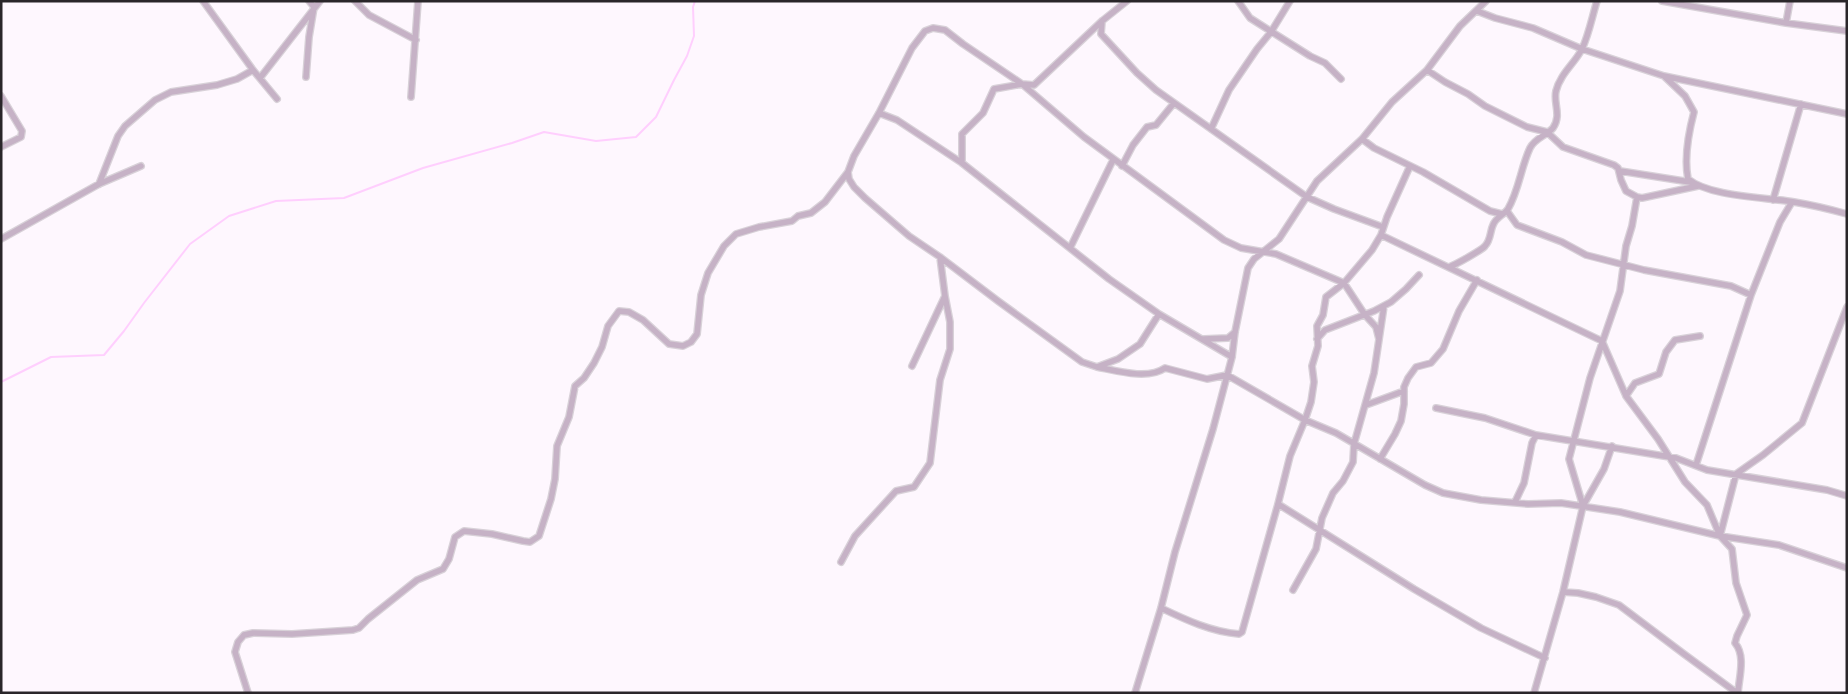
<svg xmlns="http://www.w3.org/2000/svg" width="1848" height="694" font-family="Manrope,sans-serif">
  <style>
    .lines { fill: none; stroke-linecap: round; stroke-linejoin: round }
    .stream { stroke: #ffcffe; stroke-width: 2 }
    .street-casing { stroke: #d8d1d8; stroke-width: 8 }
    .street { stroke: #c6b2c6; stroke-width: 5.5 }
  </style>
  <rect width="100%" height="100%" fill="#fef7fe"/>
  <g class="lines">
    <path class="stream" d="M1 382 51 357 104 355 124 331 144 303 190 244 229 216 276 201 344 198 423 168 512 143 544 132 596 141 636 137 656 117 674 80 687 56 694 36 693 7 695 1"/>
    <defs>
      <path id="street" d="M203 1 253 70 277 99
        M355 1 369 15 416 40
        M1238 1 1250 18 1310 56 1325 63 1341 79
        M1662 1 1786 23 1847 31
        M1477 11 1495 18 1533 28 1582 49 1664 76 1847 114
        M1102 21 1101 34 1137 73 1156 90 1307 197 1334 209 1383 227
        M1786 23 1790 1
        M1427 70 1445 82 1468 94 1485 106 1527 127 1547 132 1563 147 1614 165 1618 168 1621 180 1626 191 1637 197 1642 198 1698 186
        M306 77 309 37 314 7 309 1
        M1665 77 1685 96 1694 112C1689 131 1684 159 1688 179 1710 197 1765 197 1794 202 1812 205 1829 209 1847 214
        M260 78 320 1
        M1 96 22 131 21 137 1 147
        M411 97 418 1
        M879 113 897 120 962 163 1109 279 1159 314 1232 357
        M1211 129 1229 90 1257 49 1271 32 1290 1
        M1362 139 1374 148 1423 172 1490 211 1502 214
        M962 163V134L983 113 994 89 1022 84 1034 85 1102 21 1127 1
        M1122 166 1133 145 1147 127 1156 125 1174 103
        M1620 171 1690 182
        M99 184 118 136 125 126 155 100 171 92 217 85 237 79 253 70
        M1773 200 1801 104
        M1507 211 1517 225 1562 242 1586 255 1644 270 1731 286 1751 295
        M1381 235 1602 341 1626 396 1658 439 1685 482 1707 505 1720 536 1732 549 1736 583 1747 615 1737 636 1735 643C1746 656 1739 677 1738 693
        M1 239 99 184 141 166
        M1070 248 1113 160
        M940 257 998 301 1082 362 1097 367 1118 359 1140 344 1159 314
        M1449 267C1455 265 1482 250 1485 246 1491 240 1490 231 1493 225 1496 217 1504 215 1508 209 1519 190 1521 167 1530 148 1535 138 1546 136 1553 128 1562 115 1553 103 1556 91 1560 74 1575 63 1582 49 1589 34 1592 17 1597 1
        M1204 339 1228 338 1235 332
        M1317 339 1325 330 1374 311 1391 302 1406 289 1419 275
        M912 366 945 296 940 257 909 236 865 198 854 187 849 179 848 172 854 156 879 113 912 48 925 31 933 28 945 30 963 44 1022 84 1084 137 1224 240 1241 248 1276 254 1344 283 1365 315 1376 327 1379 339
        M1097 367C1117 371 1148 380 1165 368L1207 379 1227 375 1305 420 1336 433 1425 485 1443 493 1481 500 1528 504 1561 503 1620 512 1720 536 1779 545 1847 568
        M1626 396 1635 383 1659 374 1666 352 1675 340 1700 336
        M1366 405 1404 391
        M1436 408 1485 418 1536 435 1676 458 1707 470 1827 490 1847 496
        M1380 459 1395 434 1401 421 1404 404V387L1408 378 1416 367 1431 363 1443 349 1459 311 1477 280
        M1696 465 1751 295 1780 222 1792 202
        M1515 502 1524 483 1532 443 1536 435
        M1278 504 1414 589 1481 628 1545 658
        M1583 506 1569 459 1590 378 1620 291 1626 246 1632 226 1637 197
        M1720 536 1736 474 1763 455 1802 423 1847 307
        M841 562 855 536 896 491 914 487 930 463 940 380 950 349V322L945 296
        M1293 590 1316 549 1322 518 1333 493 1343 481 1353 462 1354 444 1374 373 1384 306
        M1563 592 1578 593 1596 597 1619 605 1684 654 1737 693
        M1161 608C1186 620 1212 632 1239 634L1242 632 1278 504 1290 456 1305 420 1311 402 1314 382 1312 366 1318 346 1317 326 1323 315 1326 297 1344 283 1372 250 1381 235 1387 217 1410 166
        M248 693 235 652 238 642 244 635 253 633 292 634 353 630 359 628 368 619 417 580 443 569 449 559 455 537 464 531 492 534 523 541 530 542 539 536 551 499 555 479 557 446 569 417 575 386 584 378 594 363 602 347 608 326 619 311 629 312 643 320 669 344 683 346 691 342 697 334 701 295 708 273 724 246 736 234 759 227 792 221 798 216 811 213 825 202 848 172
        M1135 693 1161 608 1175 552 1213 429 1232 357 1235 332 1248 268 1254 259 1279 239 1317 181 1362 139 1392 102 1427 70 1460 26 1486 1
        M1534 693 1563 592 1583 506 1604 469 1612 446"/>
    </defs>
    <use href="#street" class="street-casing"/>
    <use href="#street" class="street"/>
  </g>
  <rect width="1848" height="694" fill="none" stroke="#2a262a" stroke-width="5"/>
</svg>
